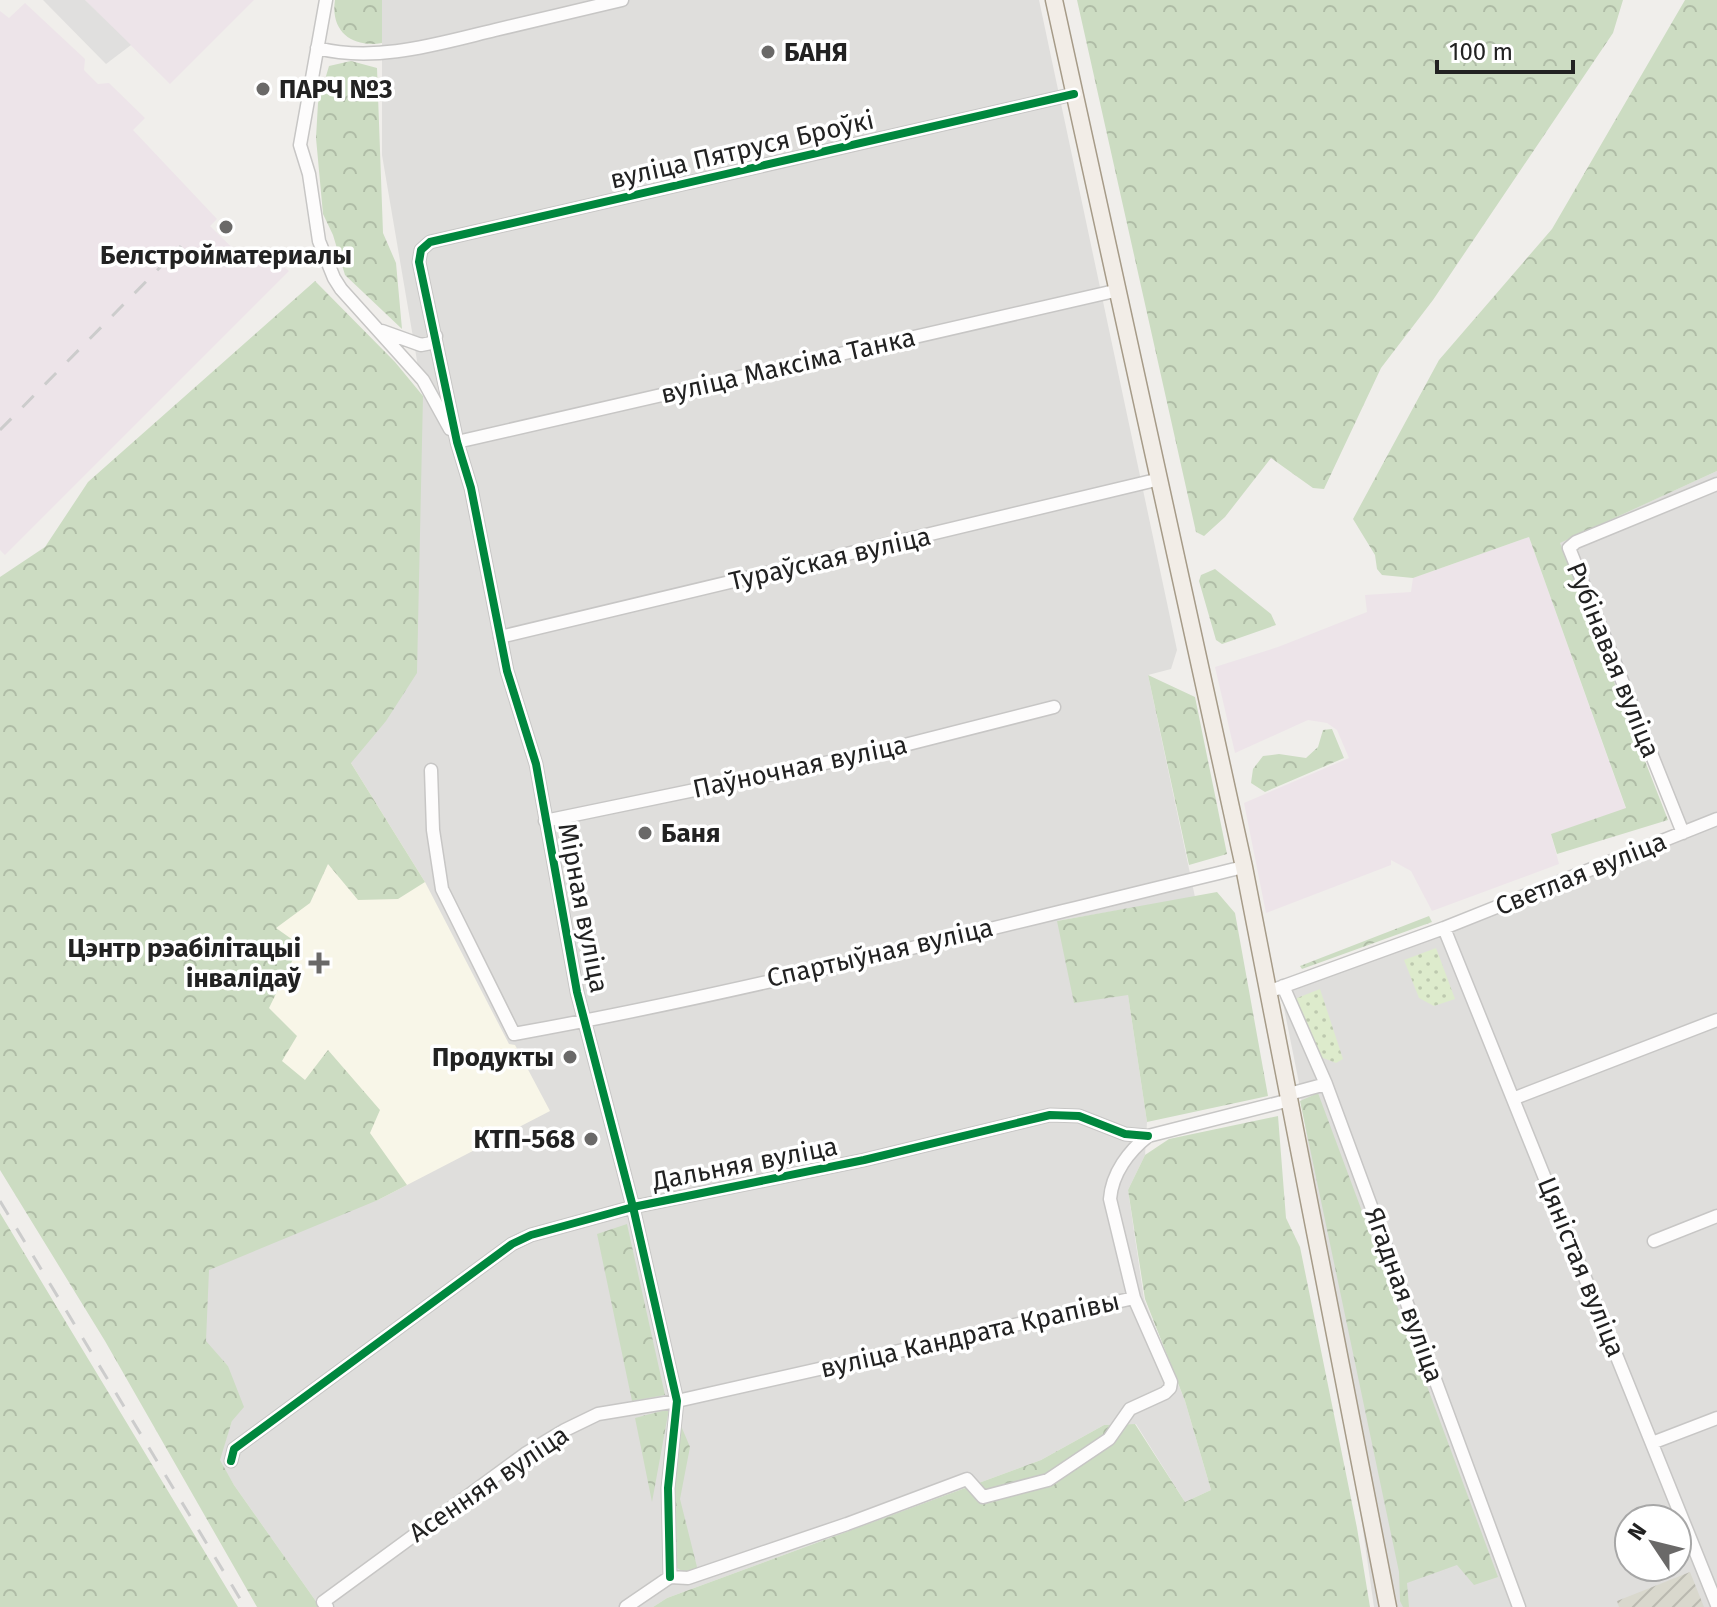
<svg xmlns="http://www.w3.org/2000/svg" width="1717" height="1607" font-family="'Fira Sans',sans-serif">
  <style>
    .residential { fill: #dfdedc; fill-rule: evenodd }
    .industrial { fill: #ede4e9 }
    .education { fill: #f8f6e8 }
    .religious { fill: #dededc }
    .construction { fill: url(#construction-furrows) }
    .grass { fill: url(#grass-dots) }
    .forest { fill: url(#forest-crowns) }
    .parking { fill: #e0dfde }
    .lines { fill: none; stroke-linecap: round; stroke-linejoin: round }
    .minor-casing { stroke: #c7c6c5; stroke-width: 15 }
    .major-casing { stroke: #a69b88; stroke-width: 19 }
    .minor { stroke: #fdfcfc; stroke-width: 12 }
    .major { stroke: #f2ede7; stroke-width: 16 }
    .rail { stroke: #ccc; stroke-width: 3; stroke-dasharray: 16 16; stroke-linecap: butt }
    .cycleway-casing { stroke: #fff; stroke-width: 13 }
    .cycleway { stroke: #00873e; stroke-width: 8 }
    .poi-dot { fill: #6a6968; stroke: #fff; stroke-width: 3 }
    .labels { text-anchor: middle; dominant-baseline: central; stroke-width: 7; stroke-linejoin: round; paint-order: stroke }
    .poi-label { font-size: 26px; font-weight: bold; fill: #222; stroke: #fff; text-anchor: start }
    .street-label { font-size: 26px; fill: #222; stroke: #fff }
  </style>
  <defs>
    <pattern id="construction-furrows" width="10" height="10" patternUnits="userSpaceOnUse" patternTransform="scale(2)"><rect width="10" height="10" fill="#d9d8cd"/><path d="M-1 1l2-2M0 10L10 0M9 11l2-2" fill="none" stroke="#bab9b0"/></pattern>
    <pattern id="grass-dots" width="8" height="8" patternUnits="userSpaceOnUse" patternTransform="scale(2)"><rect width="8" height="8" fill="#ddebcc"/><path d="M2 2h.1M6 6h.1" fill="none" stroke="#bdc9af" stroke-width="1.8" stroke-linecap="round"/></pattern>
    <pattern id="forest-crowns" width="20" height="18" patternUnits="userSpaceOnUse" patternTransform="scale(2)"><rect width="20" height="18" fill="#ccdcc2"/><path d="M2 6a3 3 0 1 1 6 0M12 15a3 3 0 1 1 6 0" fill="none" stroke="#afbca6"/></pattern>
  </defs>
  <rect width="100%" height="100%" fill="#f0eeeb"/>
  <path class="residential" d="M382 0H1039L1177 650 1171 669 1148 675 1195 897 1057 921 1128 995 1147 1122 1145 1155 1128 1190 1144 1299 1185 1401 1211 1490 1185 1502 1136 1424 1104 1425 1041 1460 667 1598 653 1607H320L234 1485 219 1460 232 1421 228 1366 205 1342 208 1270 423 396 382 155Z
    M1717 471V1607H1374L1299 1083 1281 993 1679 839 1559 543ZM1629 1519H1677V1567H1629Z"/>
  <path class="industrial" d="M85 0H254L170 84Z
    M25 3 85 59 84 70 98 84 109 83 145 118 133 130 217 219 210 226 253 268 268 253 289 271 5 555 0 550V11L9 18Z
    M1529 537 1626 809 1551 834 1559 864 1432 911 1411 871 1391 860V865L1266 913 1244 803 1349 758 1337 730 1327 723 1308 720 1235 753 1215 667 1278 647 1367 612 1365 595 1411 592 1413 578Z"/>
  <path class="education" d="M351 763 425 882 509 1044 515 1045 550 1111 378 1200 32 1118Z"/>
  <path class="religious" d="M1456 1567 1472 1588 1500 1580 1512 1607H1399L1396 1588Z"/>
  <path class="construction" d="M1690 1572 1704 1607H1619L1617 1601Z"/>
  <path class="grass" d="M1436 948 1455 999 1434 1006 1419 998 1404 960Z
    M1320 989 1343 1059 1336 1063 1318 1056 1292 1000Z"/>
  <path class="forest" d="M335 0H382V43C353 48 330 32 335 0Z
    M1077 0H1623L1613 33 1433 300 1381 368 1324 489 1313 488 1271 458 1225 517 1204 536 1196 532Z
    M1685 0H1717V471L1560 543 1668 820 1557 854 1551 834 1626 808 1529 537 1413 578 1382 575 1377 569 1375 555 1353 519 1439 360 1552 229Z
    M351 61 377 68 383 233 396 263 402 329 345 275 333 235 323 214 316 138 318 103 329 66Z
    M315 281 395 362 423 396 417 673 386 721 351 763 425 882 398 899 358 900 328 864 310 903 276 928 300 945 269 1008 297 1036 282 1061 305 1080 328 1050 380 1110 370 1133 407 1185 378 1200 209 1270 206 1341 228 1366 244 1407 232 1421 220 1460 234 1485 320 1607H257L105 1341 0 1170V577L45 547 88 482Z
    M1215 569 1271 614 1276 625 1222 644 1216 640 1199 581 1201 575Z
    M1148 675 1195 697 1227 854 1189 865Z
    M1332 729 1344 758 1265 792 1251 783 1253 769 1263 756 1279 754 1306 758 1318 747 1323 730Z
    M1217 892 1235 913 1268 1096 1147 1122 1128 995 1074 1003 1057 921Z
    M1429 916 1432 922 1302 969 1300 966Z
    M1318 1093 1498 1577 1474 1585 1457 1565 1407 1583 1409 1607H1403L1400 1601 1399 1572 1300 1101Z
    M1278 1116 1286 1218 1300 1247 1357 1528 1370 1607H653L667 1598 1041 1460 1104 1425 1135 1424 1185 1502 1211 1490 1185 1401 1145 1299 1128 1190 1145 1155 1169 1139Z
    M0 1213 238 1607H0Z
    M627 1224 665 1395 632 1401 597 1234Z
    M669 1409 652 1502 635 1418Z
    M679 1421 690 1447 680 1499 698 1571 687 1574 677 1568 673 1481Z"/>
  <path class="parking" d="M43 0H85L131 45 106 64Z"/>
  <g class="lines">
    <defs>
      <path id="minor" d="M326 0 300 145 309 174 319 241 334 278 341 289 423 380 450 429
        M317 48C376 63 437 44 495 30 537 20 580 10 622 0
        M382 331 421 345 431 343 436 336
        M457 442 1119 290
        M500 637 1160 479
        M431 770 433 830 442 889 514 1034C759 990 1001 925 1244 867
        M545 821 873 753 1054 707
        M1683 833 1569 548 1576 542 1717 484
        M1444 928 1717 1605
        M1283 986 1326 1084 1519 1607
        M1276 989 1444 928 1717 819
        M1289 1094 1326 1084
        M1515 1098 1717 1020
        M1654 1241 1717 1216
        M1652 1443 1717 1418
        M231 1461 234 1449 512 1244 531 1235 633 1207 864 1160 1050 1115 1079 1116 1125 1134 1148 1136
        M670 1577 668 1488 677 1401 633 1207 577 992 536 764 507 671 471 488 457 442 419 262 421 250 430 242 1074 94
        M670 1577 688 1578 847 1524 967 1479 983 1497 1048 1480 1109 1439 1130 1409 1165 1393 1170 1388 1171 1382 1134 1298 1110 1199C1112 1173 1129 1151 1148 1136L1290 1100
        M327 1607 323 1602 525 1454 565 1430 598 1414 677 1401 1134 1298
        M626 1607 670 1577"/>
      <path id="major" d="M1054 0 1244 867 1388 1607"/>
    </defs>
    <use href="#minor" class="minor-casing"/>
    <use href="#major" class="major-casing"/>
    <use href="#minor" class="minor"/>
    <use href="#major" class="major"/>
    <path class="rail" d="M0 430 181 246
      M0 1201 245 1607"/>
    <defs>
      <path id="cycleway" d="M231 1461 234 1449 512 1244 531 1235 633 1207 864 1160 1050 1115 1079 1116 1125 1134 1148 1136
        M670 1577 668 1488 677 1401 633 1207 577 992 536 764 507 671 471 488 457 442 419 262 421 250 430 242 1074 94"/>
    </defs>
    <use href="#cycleway" class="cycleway-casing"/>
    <use href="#cycleway" class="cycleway"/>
  </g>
  <g class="poi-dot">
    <circle cx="768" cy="52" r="8"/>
    <circle cx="263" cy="89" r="8"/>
    <circle cx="226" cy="227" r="8"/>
    <circle cx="645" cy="833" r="8"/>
    <path d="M315 951h8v8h8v8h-8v8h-8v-8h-8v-8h8z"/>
    <circle cx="570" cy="1057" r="8"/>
    <circle cx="591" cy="1139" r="8"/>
  </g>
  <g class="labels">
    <g class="poi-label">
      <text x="784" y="52">БАНЯ</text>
      <text x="279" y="89">ПАРЧ №3</text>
      <text x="226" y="255" text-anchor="middle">Белстройматериалы</text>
      <text x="661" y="833">Баня</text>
      <text x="301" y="948" text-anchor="end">Цэнтр рэабілітацыі<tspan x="301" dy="30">інвалідаў</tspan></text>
      <text x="554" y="1057" text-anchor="end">Продукты</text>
      <text x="575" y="1139" text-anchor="end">КТП-568</text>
    </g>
    <g class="street-label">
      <text transform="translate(742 150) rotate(-13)">вуліца Пятруся Броўкі</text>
      <text transform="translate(788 366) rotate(-13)">вуліца Максіма Танка</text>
      <text transform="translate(830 559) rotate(-13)">Тураўская вуліца</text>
      <text transform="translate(1613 660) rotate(68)">Рубінавая вуліца</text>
      <text transform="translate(800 767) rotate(-12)">Паўночная вуліца</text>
      <text transform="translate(1581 874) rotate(-22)">Светлая вуліца</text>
      <text transform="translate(583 908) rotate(79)">Мірная вуліца</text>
      <text transform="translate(880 953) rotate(-13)">Спартыўная вуліца</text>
      <text transform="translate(745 1164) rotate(-11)">Дальняя вуліца</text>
      <text transform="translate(1581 1267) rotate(68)">Цяністая вуліца</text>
      <text transform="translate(1404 1295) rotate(70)">Ягадная вуліца</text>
      <text transform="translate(970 1335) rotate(-13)">вуліца Кандрата Крапівы</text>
      <text transform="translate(489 1484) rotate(-34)">Асенняя вуліца</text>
    </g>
  </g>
  <g transform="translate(1653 1543) rotate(305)"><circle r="38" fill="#ffffff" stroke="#a7a7a7" stroke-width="2"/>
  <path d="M0-6L14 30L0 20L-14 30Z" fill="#6a6968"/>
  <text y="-12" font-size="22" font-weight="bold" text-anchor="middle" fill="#222222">N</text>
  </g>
  <path d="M1437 60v12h136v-12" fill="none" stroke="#222222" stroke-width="4"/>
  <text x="1449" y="60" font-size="24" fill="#222222" stroke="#ffffff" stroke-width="6" paint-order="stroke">100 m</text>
</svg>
